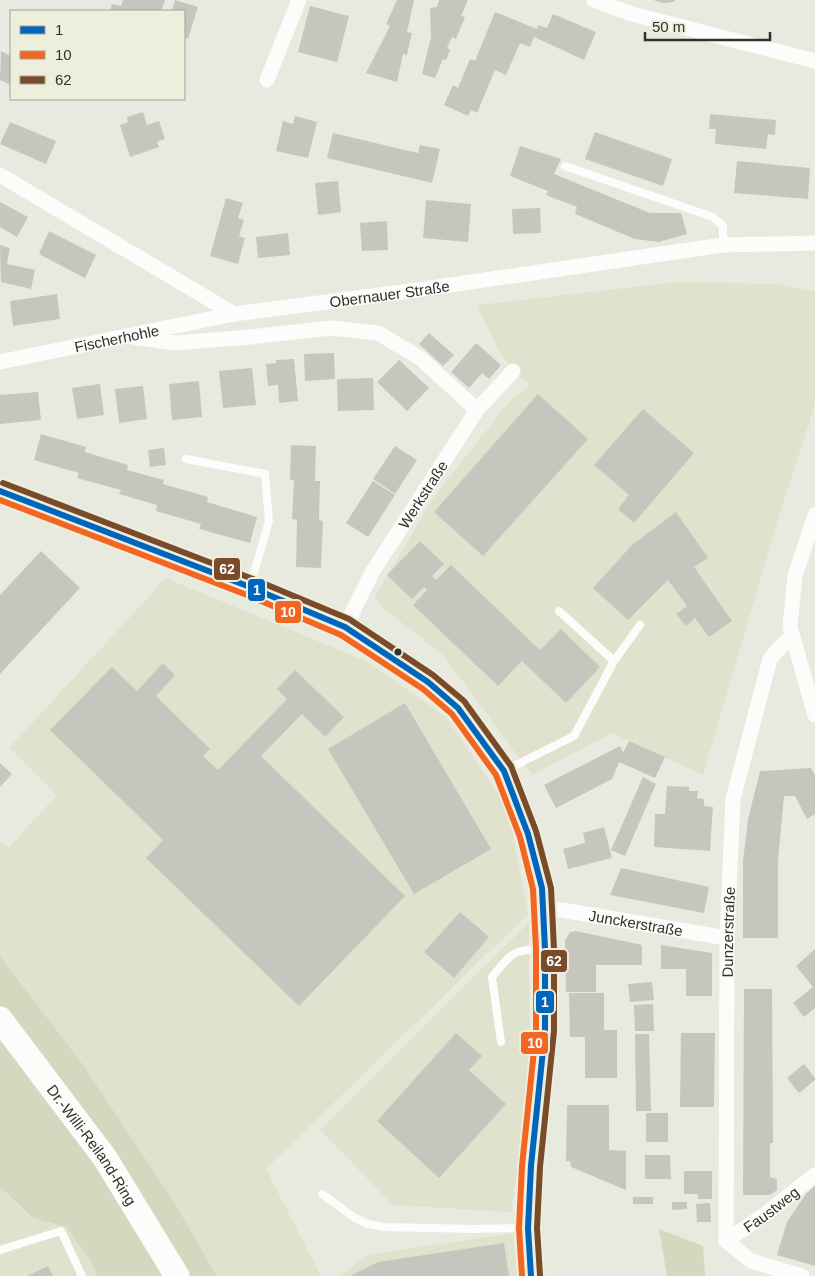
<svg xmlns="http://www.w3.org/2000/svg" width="815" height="1276" font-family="Arial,sans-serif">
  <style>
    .built { fill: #e0e2ce }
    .green { fill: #d5d7bf }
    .building { fill: #c6c6be }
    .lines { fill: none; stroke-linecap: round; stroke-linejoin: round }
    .service { stroke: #fcfcfa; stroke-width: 8 }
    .minor { stroke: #fcfcfa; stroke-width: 15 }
    .tertiary { stroke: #fcfcfa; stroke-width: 19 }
    .trunk { stroke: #fcfcfa; stroke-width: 25 }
    .bus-1-casing { stroke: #edeedb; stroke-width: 10 }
    .bus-2-casing { stroke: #edeedb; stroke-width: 10 }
    .bus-3-casing { stroke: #edeedb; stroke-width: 10 }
    .bus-1 { stroke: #0065bd; stroke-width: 6 }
    .bus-2 { stroke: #f26522; stroke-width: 6 }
    .bus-3 { stroke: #7a4b2a; stroke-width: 6 }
    .bus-dot { fill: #30312a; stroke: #edeedb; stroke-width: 2 }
    .labels { text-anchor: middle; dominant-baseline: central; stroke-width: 5; stroke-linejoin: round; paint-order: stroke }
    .street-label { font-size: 15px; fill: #30312a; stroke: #edeedb }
    .line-badge { stroke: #edeedb; stroke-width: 2 }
    .badge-label { font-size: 14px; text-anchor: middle; font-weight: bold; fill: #fff }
  </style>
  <rect width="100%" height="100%" fill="#e9eadf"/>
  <path class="built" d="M677 282 777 284 815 291V404L779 516 703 775 612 733 532 775 443 655 383 608 375 596 432 500 507 404 530 384 513 371 498 349 477 305Z
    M166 578 368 662 446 717 508 808 528 914 266 1169 321 1276H217L174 1202 84 1066 0 956V840L9 847 57 795 9 748Z
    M529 922 530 1085 511 1212 393 1205 320 1130Z
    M0 1187 32 1218 66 1227 90 1260 97 1276H0Z
    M513 1233 517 1276H339L367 1255Z"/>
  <path class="green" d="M0 956 84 1066 174 1202 217 1276H97L90 1260 66 1227 33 1218 0 1187Z
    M659 1229 703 1246 705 1276H667Z"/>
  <path class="building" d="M123 0H165L161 11H110L112 4 121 6Z
    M175 0 198 7 188 39 184 38V11H172Z
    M397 0H414L407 32 412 33 407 55 403 54 397 82 366 73 390 26 386 24Z
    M439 0H468L461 16 465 17 456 39 452 37 447 48 450 50 446 60 443 59 435 78 422 74 431 37 430 8 437 7Z
    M653 0H675L674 2 664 3Z
    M310 6 349 16 337 62 298 52Z
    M495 12 537 29 538 25 547 28 553 14 596 32 584 60 534 37 530 47 520 43 506 75 495 70 477 113 471 110 468 116 444 105 453 85 458 88 470 59 475 61Z
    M1 51 11 56V85L0 80Z
    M143 112 147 125 159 121 165 139 157 142 159 147 130 157 120 125 128 122 127 117Z
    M710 114 776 120 775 135 768 134 766 149 715 144 716 129H709Z
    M295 116 317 122 308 158 276 151 283 121 293 124Z
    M10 122 56 141 46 164 0 144Z
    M595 132 672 159 663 186 585 159Z
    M333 133 418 153 420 145 440 149 432 183 327 158Z
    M520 146 561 159 554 174 650 213H681L687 234 659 242 635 239 575 214 577 207 546 195 548 191 510 176Z
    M737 161 810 168 808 199 734 193Z
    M338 181 341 212 318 215 315 183Z
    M226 198 243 203 238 218 244 220 239 236 245 238 238 264 210 256Z
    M426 200 471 204 468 242 423 238Z
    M0 202 28 217 17 237 0 227Z
    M540 208 541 233 513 234 512 209Z
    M387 221 388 250 362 251 360 223Z
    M49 231 96 255 85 278 39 254Z
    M288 233 290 255 258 258 256 237Z
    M0 245 10 248 7 264 35 270 31 289 1 282Z
    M57 294 60 319 13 326 10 301Z
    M429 333 454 355 443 366 419 344Z
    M476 343 501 365 489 379 482 373 469 388 451 372Z
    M334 353 335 379 305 381 304 354Z
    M294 359 298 401 279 403 278 385 268 386 266 364 276 363V360Z
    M399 360 429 388 407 411 377 382Z
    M252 368 256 405 223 408 219 371Z
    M373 378 374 410 338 411 337 379Z
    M199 381 202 417 172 420 169 384Z
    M100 384 104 415 77 419 72 388Z
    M143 386 147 419 119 423 115 389Z
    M38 392 41 420 0 424V395Z
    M538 394 588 439 483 556 434 512Z
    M643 409 694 453 634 523 618 509 629 495 594 465Z
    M41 434 86 447 85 452 128 465 127 470 164 480 163 484 208 497 207 502 257 517 250 543 199 529 201 524 156 511 157 505 119 494 121 490 77 478 79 473 34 460Z
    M291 445 316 446 315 481H320L319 520 323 521 321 568 296 567 297 520 292 519 294 480H290Z
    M395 446 417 460 395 494 373 479Z
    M164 448 166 465 150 467 148 450Z
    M373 481 395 495 368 537 346 523Z
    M676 512 708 558 694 567 732 621 709 637 695 618 686 626 676 614 687 606 668 580 628 620 593 588 632 545Z
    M420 541 444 564 432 576 436 580 451 565 540 650 561 629 600 667 566 703 522 661 498 686 413 605 427 590 424 587 412 599 387 575Z
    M41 551 80 588 0 674V595Z
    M163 663 175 675 156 696 210 749 203 756 218 770 287 699 277 689 295 670 344 717 325 737 302 714 261 756 405 896 299 1006 146 858 163 840 50 730 112 667 137 691Z
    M405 703 491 849 414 894 328 749Z
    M629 741 665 757 655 778 619 762 612 779 556 808 544 785 620 746 623 753Z
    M0 763 12 774 0 787Z
    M811 768 815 775V814L807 819 795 796H784L778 861V938H743V861L748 819 760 771Z
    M643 777 656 784 625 856 611 850Z
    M667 786 689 787V791H698L697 798 704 799V806L713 807 710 851 654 847 655 814H665Z
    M604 827 612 858 568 869 563 849 585 843 583 833Z
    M621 868 709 887 704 913 610 895Z
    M460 912 489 937 454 978 424 952Z
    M576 931 642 945V965H596V992H566L565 940 570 932Z
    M661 945 712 953V996H686V969H661Z
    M815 949V1008L804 1017 793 1003 813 987 796 966Z
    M652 982 654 1000 630 1002 628 984Z
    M744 989H772L773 1143H770V1177L777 1179V1190L770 1195H743Z
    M569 993H604V1030H617V1078H585V1037H570Z
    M653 1004 654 1031H635L634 1005Z
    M456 1033 482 1056 469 1070 506 1104 439 1178 377 1121Z
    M681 1033H715L714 1107H680Z
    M635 1034H649L651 1111H636Z
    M804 1064 815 1078V1080L799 1093 787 1078Z
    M567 1105H609V1150L626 1151V1190L571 1167 570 1161H566Z
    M646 1113H668V1142H646Z
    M645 1155H670L671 1179H645Z
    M684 1171H712V1199H698V1194H684Z
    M815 1186V1266L777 1255 787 1222 806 1194Z
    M633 1197H653V1204H633Z
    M672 1202H687V1209L672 1210Z
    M710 1203 711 1222H697L696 1204Z
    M504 1243 509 1276H350L378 1262Z
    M48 1266 53 1276H27Z"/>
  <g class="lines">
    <path class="service" d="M565 166 713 217 723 226V245
      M186 459 265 474 269 521 250 587
      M614 661 640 625
      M504 771 574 736 614 661 559 611
      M501 1042 492 977C512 953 512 949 545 949
      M322 1194 355 1218 368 1224 384 1227 474 1229 528 1228
      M0 1250 61 1231 82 1276"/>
    <g class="minor">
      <path d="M594 0 632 14 815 61"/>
      <path d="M267 80 299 0"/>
      <path id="s1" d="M0 175 234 314 403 292 723 245 815 243"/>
      <path d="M126 336 175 343 250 337 331 328 378 333 420 358 477 410"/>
      <path id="s2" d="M0 362 234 314"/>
      <path d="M815 515 795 576 790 627 815 715"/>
      <path id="s3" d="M345 627 373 571 477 410 513 371"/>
      <path id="s4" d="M543 910H562L727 938"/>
      <path id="s5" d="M726 1241 727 938 733 799 770 659 782 645 792 637"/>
      <path id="s6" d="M726 1241 767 1213 815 1175"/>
      <path d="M726 1241 751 1261 802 1276"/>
    </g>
    <path class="tertiary" d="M0 491 250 587 345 627 397 660 428 682 458 708 504 771 528 834 542 888 545 949V1031L531 1166 528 1228 531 1276"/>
    <path class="trunk" id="s7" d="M0 1019 105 1158 177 1276"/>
    <defs>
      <path id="bus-1" d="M0 491 250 587 345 627 428 682 458 708 504 771 528 834 542 888 545 949V1031L531 1166 528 1228 531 1276"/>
      <path id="bus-2" d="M0 500 247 595 341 635 423 689 452 714 496 775 520 837 533 889 536 949V1031L522 1166 519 1228 522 1276"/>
      <path id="bus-3" d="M3 483 253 579 349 619 433 675 464 701 511 766 536 831 551 888 554 949V1031L540 1167 537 1228 540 1275"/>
    </defs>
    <use href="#bus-1" class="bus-1-casing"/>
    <use href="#bus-2" class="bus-2-casing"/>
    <use href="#bus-3" class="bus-3-casing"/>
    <use href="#bus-1" class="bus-1"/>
    <use href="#bus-2" class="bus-2"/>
    <use href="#bus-3" class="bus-3"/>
  </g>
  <circle class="bus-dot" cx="398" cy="652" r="4.5"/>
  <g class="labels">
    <g class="street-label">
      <text stroke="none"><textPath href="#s1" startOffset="429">Obernauer Straße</textPath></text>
      <text stroke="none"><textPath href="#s2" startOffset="119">Fischerhohle</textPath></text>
      <text stroke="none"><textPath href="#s3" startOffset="154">Werkstraße</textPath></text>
      <text stroke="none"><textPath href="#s4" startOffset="94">Junckerstraße</textPath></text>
      <text stroke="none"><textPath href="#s5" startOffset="309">Dunzerstraße</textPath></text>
      <text stroke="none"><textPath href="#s7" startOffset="156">Dr.-Willi-Reiland-Ring</textPath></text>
      <text stroke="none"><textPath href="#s6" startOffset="55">Faustweg</textPath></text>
    </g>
  </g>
  <g class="line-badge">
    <rect x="213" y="557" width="28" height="24" rx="5" fill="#7a4b2a"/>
    <rect x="247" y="578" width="19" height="24" rx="5" fill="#0065bd"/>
    <rect x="274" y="600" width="28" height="24" rx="5" fill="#f26522"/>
    <rect x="540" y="949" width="28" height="24" rx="5" fill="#7a4b2a"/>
    <rect x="535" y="990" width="20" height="24" rx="5" fill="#0065bd"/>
    <rect x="520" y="1031" width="29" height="24" rx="5" fill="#f26522"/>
  </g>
  <g class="badge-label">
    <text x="227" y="574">62</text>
    <text x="257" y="595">1</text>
    <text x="288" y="617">10</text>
    <text x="554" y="966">62</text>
    <text x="545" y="1007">1</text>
    <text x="535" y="1048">10</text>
  </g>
  <rect x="10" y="10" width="175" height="90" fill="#edeedb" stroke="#a1a294"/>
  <rect x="20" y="26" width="25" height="8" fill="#0065bd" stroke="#a1a294"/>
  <text x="55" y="35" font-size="15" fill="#30312a">1</text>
  <rect x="20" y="51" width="25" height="8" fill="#f26522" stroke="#a1a294"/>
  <text x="55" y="60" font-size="15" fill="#30312a">10</text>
  <rect x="20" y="76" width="25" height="8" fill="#7a4b2a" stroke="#a1a294"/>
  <text x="55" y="85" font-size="15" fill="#30312a">62</text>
  <path d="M645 32v8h125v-8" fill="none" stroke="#30312a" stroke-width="2.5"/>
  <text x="652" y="32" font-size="15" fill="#30312a" stroke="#edeedb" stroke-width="4" paint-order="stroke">50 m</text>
</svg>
